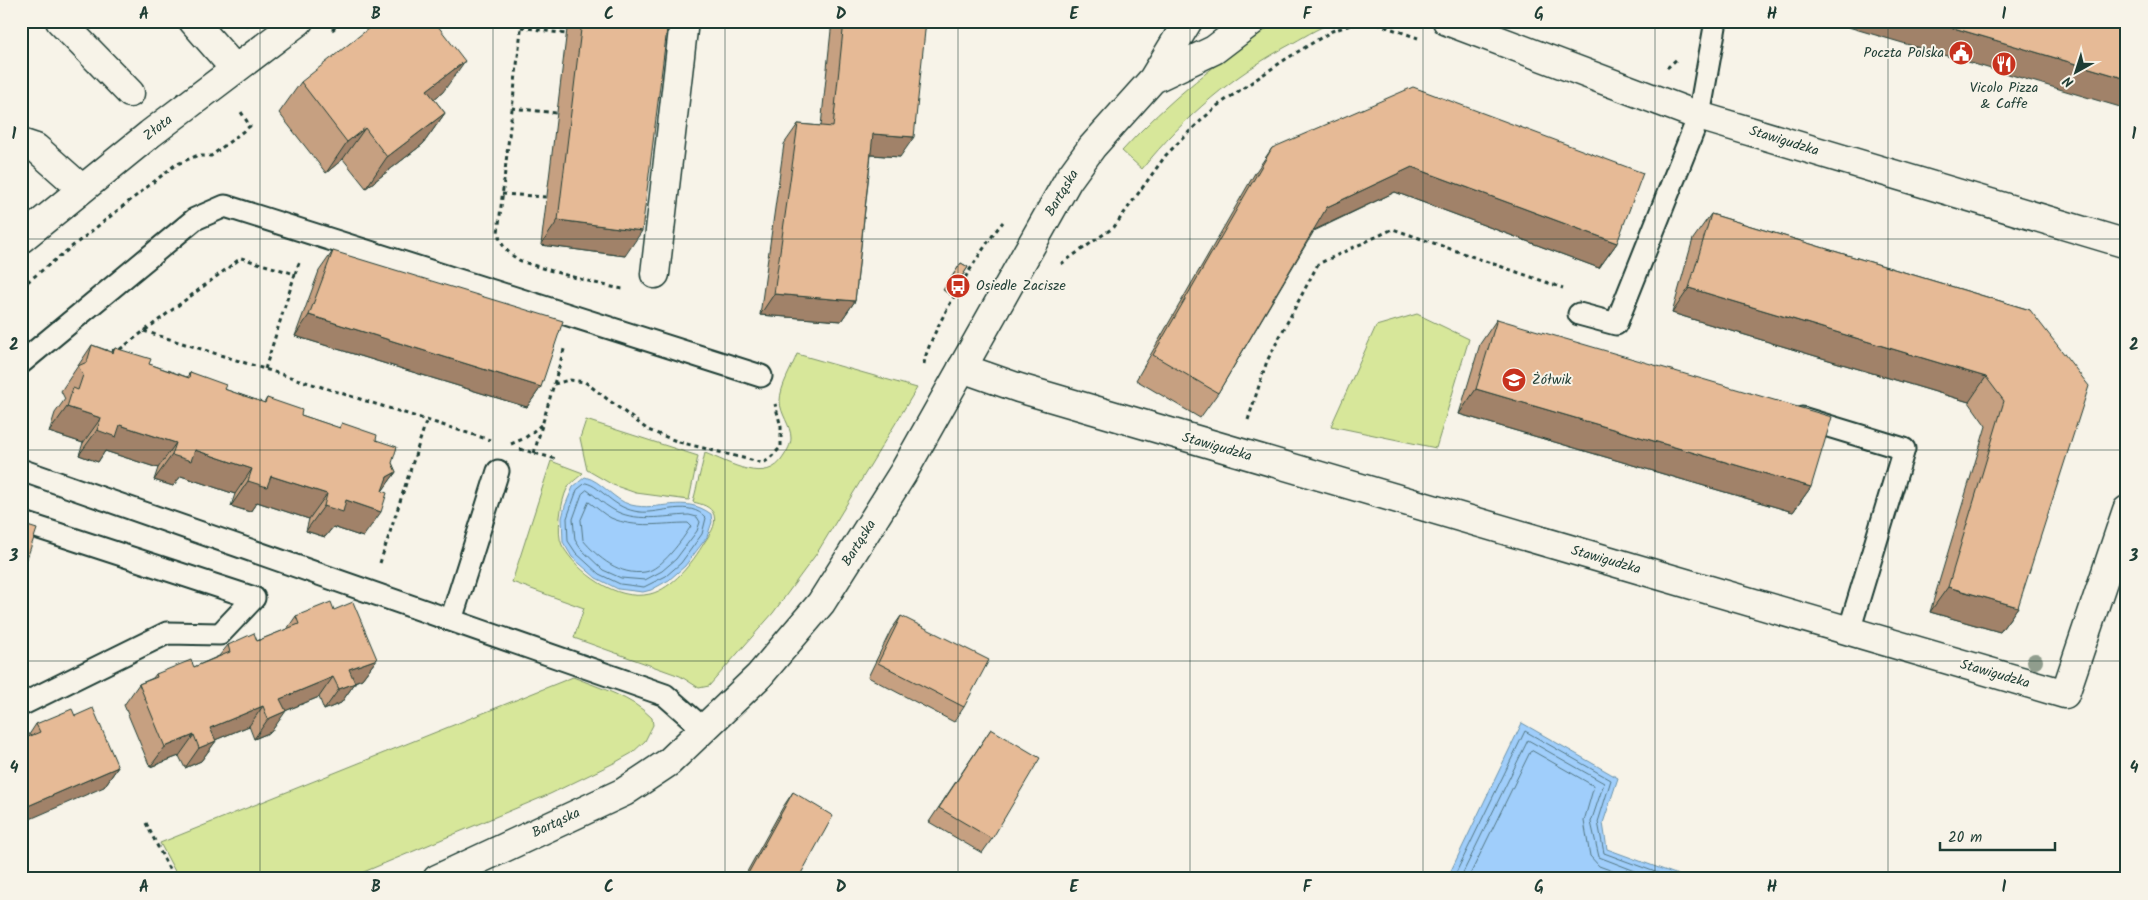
<svg xmlns="http://www.w3.org/2000/svg" width="2148" height="900" font-family="Kalam,sans-serif">
  <style>
    .green { fill: #d7e79a; stroke: #7b9267 }
    .water { fill: #a0cefb; stroke: #6c94ab }
    .lines { fill: none; stroke-linecap: round; stroke-linejoin: round }
    .shore { stroke: #537784; stroke-width: 1 }
    .lane-casing { stroke: #1f3d34; stroke-width: 25 }
    .street-casing { stroke: #1f3d34; stroke-width: 31 }
    .secondary-casing { stroke: #1f3d34; stroke-width: 31 }
    .path { stroke: #1f3d34; stroke-width: 3; stroke-dasharray: 4 4; stroke-linecap: butt }
    .lane { stroke: #f7f3e8; stroke-width: 21 }
    .street { stroke: #f7f3e8; stroke-width: 28 }
    .secondary { stroke: #f7f3e8; stroke-width: 28 }
    .tree { fill: #909d8d }
    .wall { fill: #c6a081; stroke: #1f3d34 }
    .shaded-wall { fill: #a18269; stroke: #1f3d34 }
    .building { fill: #e6ba96; stroke: #1f3d34 }
    .grid { fill: none; stroke: #1f3d34; stroke-width: 1; stroke-opacity: 0.55 }
    .labels { text-anchor: middle; dominant-baseline: central; stroke-width: 4; stroke-linejoin: round; paint-order: stroke }
    .poi-label { font-size: 14px; fill: #1f3d34; stroke: #f7f3e8; text-anchor: start }
    .street-label { font-size: 14px; fill: #1f3d34; stroke: #f7f3e8 }
    .neatline { fill: none; stroke: #1f3d34; stroke-width: 2 }
    .grid-label { font-size: 16px; text-anchor: middle; font-weight: bold; fill: #1f3d34 }
  </style>
  <rect width="100%" height="100%" fill="#f7f3e8"/>
  <filter id="ink" filterUnits="userSpaceOnUse"><feTurbulence type="fractalNoise" baseFrequency=".02" numOctaves="2"/><feDisplacementMap in="SourceGraphic" scale="10" xChannelSelector="R" yChannelSelector="G"/><feConvolveMatrix kernelMatrix="1 2 1 2 8 2 1 2 1" color-interpolation-filters="sRGB"/></filter>
  <g filter="url(#ink)">
    <path class="green" d="M227 21H265L247 26Z
      M1278 21H1338C1323 25 1307 35 1293 43 1233 75 1185 116 1142 169L1122 151C1167 101 1221 59 1278 21Z
      M1417 314 1469 339 1436 448 1331 426 1376 326Z
      M797 354 917 388 817 553 773 613 709 686 699 688 680 676 574 638 584 608 512 582 551 461 583 473C578 478 570 483 567 489 561 500 556 534 562 545 577 572 616 602 650 594 672 589 693 562 704 543 709 535 717 526 714 515 711 506 701 504 693 502L705 453C729 462 767 486 784 456 787 451 791 445 791 438 791 425 780 414 780 401 780 386 792 368 797 354Z
      M586 420 698 456 689 500 636 493 613 485 587 470 580 438Z
      M573 677C600 688 632 697 652 718L653 725 645 741 632 753 616 762 550 794 347 879H179L160 843Z"/>
    <path class="water" d="M585 477C602 481 613 500 631 505 659 512 684 494 711 514L712 522 707 537 685 566 669 580 651 590 643 592 618 589 596 578 572 557 563 542 562 518 565 506 573 487Z
      M1522 723 1618 778 1603 823 1607 849 1689 879H1447Z"/>
    <g class="lines">
      <path class="shore" d="M586 483C603 487 612 509 640 512 660 514 690 499 706 518L702 534 681 563 666 576 644 587 620 584 599 574 576 553 568 541 567 518 577 490Z
        M587 490C596 496 603 504 612 509 634 523 664 516 689 515L697 517 700 522 697 531 676 559 662 571 645 580 621 578 603 570 581 549 575 540 573 519 582 494Z
        M589 502C596 507 603 514 611 518 636 529 662 523 688 523L691 526C683 539 661 570 645 572 620 576 598 558 583 540L581 520Z
        M1453 879 1525 731 1611 780 1598 822 1604 853 1674 879
        M1460 879 1528 740 1604 783 1591 822 1599 857 1656 879
        M1468 879 1531 750 1594 786 1584 821 1590 856 1599 866 1634 879"/>
      <defs>
        <path id="lane" d="M1579 314 1616 324 1699 116 1716 21
          M21 363 195 219 225 206 761 376
          M1802 418 1904 449 1849 631
          M21 470 665 695 705 730
          M21 522 254 598 220 634 167 633 21 705
          M451 620 498 471"/>
        <path id="street" d="M60 21 130 93
          M193 21 235 69
          M1447 21 1699 116 2127 244
          M21 143 36 148 82 189
          M21 239 150 134 299 21
          M655 274 684 21
          M962 368 1019 388 2065 694 2127 510"/>
        <path id="secondary" d="M1153 79 1214 50 1252 21
          M437 879 624 792 669 762 759 676 821 603 903 473 1068 180 1092 147 1153 79 1188 21"/>
      </defs>
      <use href="#lane" class="lane-casing"/>
      <use href="#street" class="street-casing"/>
      <use href="#secondary" class="secondary-casing"/>
      <path class="path" d="M522 21 498 233C501 246 508 253 519 260 528 265 616 290 625 289
        M521 27 566 34
        M332 30 344 21
        M1667 68 1677 59
        M512 108 556 113
        M21 186 28 187
        M502 194 547 197
        M1061 264 1114 227 1166 155 1192 129 1217 106 1286 59 1332 31 1351 25 1372 22 1418 38
        M21 287 175 165 196 156H211L250 126 239 109
        M144 331 490 440
        M104 351 119 350 241 258 295 274 299 263
        M924 364C927 336 983 245 1003 222
        M265 369 295 274
        M554 384 569 380 585 382 648 430 679 442 763 463 768 460 781 447V427L775 404
        M1248 420 1267 361 1318 264 1393 229 1563 288
        M511 444 525 438 541 425
        M520 449 556 459
        M534 453 565 346
        M380 563 426 422
        M146 823 174 879"/>
      <use href="#lane" class="lane"/>
      <use href="#street" class="street"/>
      <use href="#secondary" class="secondary"/>
    </g>
    <circle class="tree" cx="2035" cy="661" r="8"/>
    <path class="wall" d="M568 21H668L625 256 541 245Z
      M832 21H926L900 157 871 155 855 301 841 321 760 315 784 144 798 124 821 126Z
      M301 82 443 92 434 99 445 113 423 144 366 188 343 159 326 173 279 113Z
      M1272 148 1617 243 1599 268 1395 192 1314 231 1218 393 1200 418 1136 380 1255 173Z
      M1711 214 2030 310 2018 607 2000 632 1930 612 1986 426 1969 402 1672 313 1693 239Z
      M333 251 541 387 527 407 295 336 319 271Z
      M961 263 968 267 950 295 943 290Z
      M1497 319 1811 487 1793 512 1459 414 1480 344Z
      M92 345 112 352 115 348 149 364 187 377 190 372 224 389 264 403 267 398 301 415 339 428 342 423 376 440 392 463 396 472 382 491 363 537 333 527 325 537 306 531 309 519 257 502 250 512 231 506 235 494 181 476 173 486 154 480 158 468 105 451 98 462 79 455 83 443 49 432 55 413 65 399 61 391Z
      M334 610 377 659 362 679 355 682V683L341 703 324 710 319 697 285 711 271 732 254 739 249 726 215 740 216 741 201 761 185 768 179 756 150 767 124 705 139 684 153 678 156 674 194 667 219 656 228 645 257 641 287 629 296 616Z
      M901 616 964 707 954 722 868 677 891 630Z
      M75 716 118 767 104 787 27 738 36 724Z
      M991 729 992 839 982 853 929 822Z
      M793 792 798 879H743L783 807Z"/>
    <path class="shaded-wall" d="M1828 21H1930L2127 79V109Z
      M465 61 443 92 405 122 427 90Z
      M445 113 423 144 366 188 387 157Z
      M365 128 343 159 326 173 347 142Z
      M873 134 914 137 900 157 859 154Z
      M1412 167 1617 243 1599 268 1395 192 1310 232 1327 207Z
      M558 220 642 231 625 256 541 245Z
      M1689 288 1986 377 1969 402 1672 313Z
      M774 294 855 301 841 321 760 315Z
      M309 315 541 387 527 407 295 336Z
      M1476 389 1811 487 1793 512 1459 414Z
      M67 407 101 418 83 443 49 432Z
      M120 425 176 443 158 468 105 451 98 462 79 455 97 430Z
      M195 450 252 469 235 494 181 476 173 486 154 480 172 455Z
      M396 472 378 497 387 477Z
      M271 476 327 494 309 519 257 502 250 512 231 506 248 481Z
      M346 500 381 512 363 537 333 527 325 537 306 531 324 506Z
      M1948 587 2018 607 2000 632 1930 612Z
      M377 659 362 679 338 688 349 669Z
      M333 677 319 697 268 718 280 699Z
      M355 683 341 703 324 710 339 689Z
      M263 706 249 726 198 747 210 728Z
      M286 711 271 732 254 739 268 719Z
      M194 735 179 756 150 767 165 747Z
      M216 741 201 761 185 768 199 748Z
      M118 767 104 787 21 823V809Z"/>
    <path class="building" d="M378 21H434L465 61 427 90 445 113 387 157 365 128 347 142 301 82Z
      M582 21H668L642 231 558 220Z
      M844 21H926L914 137 873 134 855 301 774 294 798 124 833 127Z
      M1930 21H2127V79Z
      M1413 87 1643 173 1617 243 1412 167 1327 207 1218 393 1153 355 1272 148Z
      M1711 214 2030 310 2089 386 2018 607 1948 587 2004 401 1986 377 1689 288Z
      M333 251 563 321 541 387 309 315Z
      M961 263 968 267 955 287 948 283Z
      M1497 319 1832 417 1811 487 1476 389Z
      M92 345 113 353 115 348 151 359 149 364 189 378 190 372 226 385 224 389 265 403 267 398 302 410 301 415 340 428 342 423 377 435 376 440 397 447 392 463 396 472 387 477 382 491 387 493 381 512 346 500 343 512 324 506 327 494 271 476 267 487 248 481 252 469 195 450 191 461 172 455 176 443 120 425 116 437 97 430 101 418 67 407 73 388 78 390 83 375 78 366 87 362Z
      M21 524 37 529 21 576Z
      M331 602 334 610 353 602 377 659 349 669 355 683 339 689 333 677 280 699 286 711 268 719 263 706 210 728 216 741 199 748 194 735 165 747 139 684 157 677 156 674 191 660 194 667 230 652 228 645 254 633 257 641 299 624 296 616Z
      M901 616 989 660 964 707 878 663Z
      M93 708 118 767 21 809V740L40 732 36 724 72 709 75 716Z
      M991 729 1040 758 992 839 939 808Z
      M793 792 833 816 798 879H745Z"/>
  </g>
  <path class="grid" d="M260 21V879M493 21V879M725 21V879M958 21V879M1190 21V879M1423 21V879M1655 21V879M1888 21V879M21 239H2127M21 450H2127M21 661H2127"/>
  <defs>
    <symbol id="civic-disc" viewBox="-11 -11 22 22"><circle r="9.5" fill="#c8321e" stroke="#f7f3e8"/><path d="M-.6-6.5H3V-4.5H.6V-3L4-1V1h2V6H-6V1h2V-1L-.6-3ZM-1.2 2.5V6h2.4V2.5Z" fill="#fff"/></symbol>
    <symbol id="restaurant-disc" viewBox="-11 -11 22 22"><circle r="9.5" fill="#c8321e" stroke="#f7f3e8"/><path d="M-5-6h1v4h1v-4h1v4h1v-4h1v5L-1.5 .5V6h-2V.5L-5-1ZM5-6V6H3V1.5H1.5Q1.5-4 5-6Z" fill="#fff"/></symbol>
    <symbol id="bus-disc" viewBox="-11 -11 22 22"><circle r="9.5" fill="#c8321e" stroke="#f7f3e8"/><path d="M-5-6H5V4H4V6H2V4H-2V6H-4V4H-5ZM-3.5-4V0h7V-4ZM-3.5 1.2v1.5H-2V1.2ZM2 1.2v1.5H3.5V1.2Z" fill="#fff"/></symbol>
    <symbol id="school-disc" viewBox="-11 -11 22 22"><circle r="9.5" fill="#c8321e" stroke="#f7f3e8"/><path d="M0-5L7-2L0 1L-7-2ZM-4 1L0 2.5L4 1V4Q0 6-4 4Z" fill="#fff"/></symbol>
  </defs>
  <g fill-rule="evenodd">
    <use href="#civic-disc" x="1947" y="39" width="28" height="28"/>
    <use href="#restaurant-disc" x="1990" y="50" width="28" height="28"/>
    <use href="#bus-disc" x="944" y="272" width="28" height="28"/>
    <use href="#school-disc" x="1500" y="366" width="28" height="28"/>
  </g>
  <g class="labels">
    <g class="poi-label">
      <text x="1944" y="53" text-anchor="end">Poczta Polska</text>
      <text x="2004" y="88" text-anchor="middle">Vicolo Pizza<tspan x="2004" dy="16">&amp; Caffe</tspan></text>
      <text x="976" y="286">Osiedle Zacisze</text>
      <text x="1532" y="380">Żółwik</text>
    </g>
    <g class="street-label">
      <text transform="translate(158 128) rotate(-38)">Złota</text>
      <text transform="translate(1784 141) rotate(17)">Stawigudzka</text>
      <text transform="translate(1062 193) rotate(-59)">Bartąska</text>
      <text transform="translate(1217 447) rotate(16)">Stawigudzka</text>
      <text transform="translate(859 543) rotate(-58)">Bartąska</text>
      <text transform="translate(1606 560) rotate(16)">Stawigudzka</text>
      <text transform="translate(1995 674) rotate(16)">Stawigudzka</text>
      <text transform="translate(556 823) rotate(-25)">Bartąska</text>
    </g>
  </g>
  <rect width="2148" height="900" fill="none" stroke="#f7f3e8" stroke-width="55"/>
  <g transform="translate(2076 72) rotate(219)" stroke="#f7f3e8" stroke-width="4" paint-order="stroke">
  <path d="M0-4L9 19L0 12L-9 19Z" fill="#1f3d34"/>
  <text y="-8" font-size="14" font-weight="bold" text-anchor="middle" fill="#1f3d34">N</text>
  </g>
  <path d="M1940 842v8h115v-8" fill="none" stroke="#1f3d34" stroke-width="2.5"/>
  <text x="1948" y="842" font-size="15" fill="#1f3d34" stroke="#f7f3e8" stroke-width="4" paint-order="stroke">20 m</text>
  <rect x="28" y="28" width="2092" height="844" class="neatline"/>
  <g class="grid-label">
    <text x="144" y="19">A</text>
    <text x="376" y="19">B</text>
    <text x="609" y="19">C</text>
    <text x="841" y="19">D</text>
    <text x="1074" y="19">E</text>
    <text x="1307" y="19">F</text>
    <text x="1539" y="19">G</text>
    <text x="1772" y="19">H</text>
    <text x="2004" y="19">I</text>
    <text x="14" y="139">1</text>
    <text x="2134" y="139">1</text>
    <text x="14" y="350">2</text>
    <text x="2134" y="350">2</text>
    <text x="14" y="561">3</text>
    <text x="2134" y="561">3</text>
    <text x="14" y="773">4</text>
    <text x="2134" y="773">4</text>
    <text x="144" y="892">A</text>
    <text x="376" y="892">B</text>
    <text x="609" y="892">C</text>
    <text x="841" y="892">D</text>
    <text x="1074" y="892">E</text>
    <text x="1307" y="892">F</text>
    <text x="1539" y="892">G</text>
    <text x="1772" y="892">H</text>
    <text x="2004" y="892">I</text>
  </g>
</svg>
